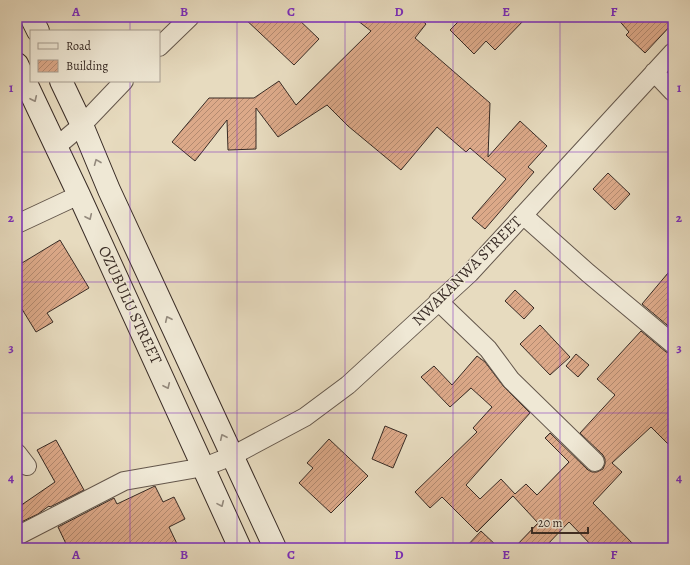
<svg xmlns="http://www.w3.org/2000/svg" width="690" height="565" font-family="Alegreya,serif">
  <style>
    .building { fill: url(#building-hatch); stroke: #382b25 }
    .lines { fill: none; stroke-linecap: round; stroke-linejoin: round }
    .minor-casing { stroke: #64574c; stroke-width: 20 }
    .secondary-casing { stroke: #382b25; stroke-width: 24 }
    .minor { stroke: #efe8d5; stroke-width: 18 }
    .secondary { stroke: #efe8d5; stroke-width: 22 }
    .oneway { stroke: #948a7d }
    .grid { fill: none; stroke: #7b2cbf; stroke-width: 1; stroke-opacity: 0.55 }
    .labels { text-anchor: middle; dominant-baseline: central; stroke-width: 3; stroke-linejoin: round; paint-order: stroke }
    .street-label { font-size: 16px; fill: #382b25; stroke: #efe8d5 }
    .neatline { fill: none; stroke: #7b2cbf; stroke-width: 1.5 }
    .grid-label { font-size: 13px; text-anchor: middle; font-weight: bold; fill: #7b2cbf }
  </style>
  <defs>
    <pattern id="building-hatch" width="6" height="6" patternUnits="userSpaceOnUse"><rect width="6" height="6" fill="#dca989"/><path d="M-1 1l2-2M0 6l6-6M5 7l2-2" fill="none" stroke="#b38a70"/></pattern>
  </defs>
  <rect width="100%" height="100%" fill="#e7dbbf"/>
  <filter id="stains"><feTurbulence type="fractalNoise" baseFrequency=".005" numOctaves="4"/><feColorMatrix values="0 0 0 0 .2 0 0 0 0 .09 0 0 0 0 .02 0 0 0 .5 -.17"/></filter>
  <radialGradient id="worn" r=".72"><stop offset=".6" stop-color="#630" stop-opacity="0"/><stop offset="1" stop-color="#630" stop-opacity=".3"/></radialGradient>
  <path class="building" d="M243 17H296L319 39 294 65Z
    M353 17H418L426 24 415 38 490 103 488 157 520 121 547 146 528 167 534 172 485 229 472 218 506 179 470 148 466 152 437 127 401 170 348 126 327 105 278 137 256 108V149L228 150 227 120 195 161 172 142 209 98H254L279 81 296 105 371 31Z
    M463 17H527L495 50 486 41 474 54 450 30Z
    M616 17H673V23L645 53 626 35 629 32Z
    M608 173 630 194 615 210 593 189Z
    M60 240 89 288 47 313 53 322 36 332 17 301V266Z
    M673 267V330L642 304Z
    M515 290 534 308 524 319 505 301Z
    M540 325 570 357 550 375 520 344Z
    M641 331 666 352 673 354V449L651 427 612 463 622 472 593 503 637 548H594L569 522 544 548H514L538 523 513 496 477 532 442 497 430 508 415 492 477 432 473 428 492 407 471 388 450 407 421 377 434 366 452 385 477 356 485 362 504 387 530 413 466 485 480 499 501 479 515 494 526 484 537 495 569 462 545 438 550 433 588 470 592 472H597L603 469 605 464V459L603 455 580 433 615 395 597 379Z
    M576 354 589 365 578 377 566 366Z
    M385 426 407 435 393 468 372 459Z
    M329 439 368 476 331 513 299 483 313 468 307 463Z
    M56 440 84 490 50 507 49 506 38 514 17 524V508L55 482 37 450Z
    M155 486 163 502 174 497 185 519 169 527 179 548H68L58 527 114 498 117 504Z
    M481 531 499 548H465Z"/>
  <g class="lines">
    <defs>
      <path id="minor" d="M159 47 190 17
        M654 72 673 92
        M56 147 82 125 124 81
        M523 215 588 273 673 344
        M17 224 79 195
        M438 301 488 349 511 380 595 462
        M17 453 27 466
        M17 536 124 481 204 467 232 456 305 417 348 385 470 273 673 52"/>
      <path id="secondary" d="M31 17 38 31
        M17 64 79 195 240 548
        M61 81 82 125 109 190 275 548"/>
    </defs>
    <use href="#minor" class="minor-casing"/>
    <use href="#secondary" class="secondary-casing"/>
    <use href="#minor" class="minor"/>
    <use href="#secondary" class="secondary"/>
  </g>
  <defs><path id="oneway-chevron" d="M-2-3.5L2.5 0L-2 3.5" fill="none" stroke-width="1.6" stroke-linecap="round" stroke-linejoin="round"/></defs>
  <g class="oneway">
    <use href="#oneway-chevron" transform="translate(34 99) rotate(65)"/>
    <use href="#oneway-chevron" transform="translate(97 162) rotate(-112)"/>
    <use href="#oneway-chevron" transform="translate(89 217) rotate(65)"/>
    <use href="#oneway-chevron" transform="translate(168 319) rotate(-115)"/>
    <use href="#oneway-chevron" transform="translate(167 386) rotate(65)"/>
    <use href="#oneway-chevron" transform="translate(223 437) rotate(-115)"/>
    <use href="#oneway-chevron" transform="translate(221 504) rotate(66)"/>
  </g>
  <path class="grid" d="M130 17V31M237 17V548M345 17V548M453 17V548M560 17V548M130 81V548M17 152H673M17 282H673M17 413H673"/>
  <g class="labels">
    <g class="street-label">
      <text transform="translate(467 271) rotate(-45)">NWAKANWA STREET</text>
      <text transform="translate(130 305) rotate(65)">OZUBULU STREET</text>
    </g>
  </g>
  <rect width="690" height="565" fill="none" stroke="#e7dbbf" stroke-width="44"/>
  <rect x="30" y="30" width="130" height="52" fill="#efe8d5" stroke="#a69c8f"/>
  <rect x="38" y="43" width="20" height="6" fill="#efe8d5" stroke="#a69c8f"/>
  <text x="66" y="50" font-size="12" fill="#382b25">Road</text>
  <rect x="38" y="60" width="20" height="12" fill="url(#building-hatch)" stroke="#a69c8f"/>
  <text x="66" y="70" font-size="12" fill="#382b25">Building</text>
  <path d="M532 527v6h56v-6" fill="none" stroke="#382b25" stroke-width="2"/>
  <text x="538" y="527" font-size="12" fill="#382b25" stroke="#efe8d5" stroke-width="3" paint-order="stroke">20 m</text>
  <rect x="22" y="22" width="646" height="521" class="neatline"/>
  <g class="grid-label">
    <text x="76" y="16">A</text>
    <text x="184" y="16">B</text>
    <text x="291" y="16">C</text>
    <text x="399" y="16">D</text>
    <text x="506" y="16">E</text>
    <text x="614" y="16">F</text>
    <text x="11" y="92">1</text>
    <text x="679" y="92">1</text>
    <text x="11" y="222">2</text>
    <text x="679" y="222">2</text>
    <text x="11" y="352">3</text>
    <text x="679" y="352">3</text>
    <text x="11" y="482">4</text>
    <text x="679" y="482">4</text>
    <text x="76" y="559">A</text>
    <text x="184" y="559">B</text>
    <text x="291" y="559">C</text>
    <text x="399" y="559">D</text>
    <text x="506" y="559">E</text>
    <text x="614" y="559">F</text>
  </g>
  <rect width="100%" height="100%" filter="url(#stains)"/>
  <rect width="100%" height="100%" fill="url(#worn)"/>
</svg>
